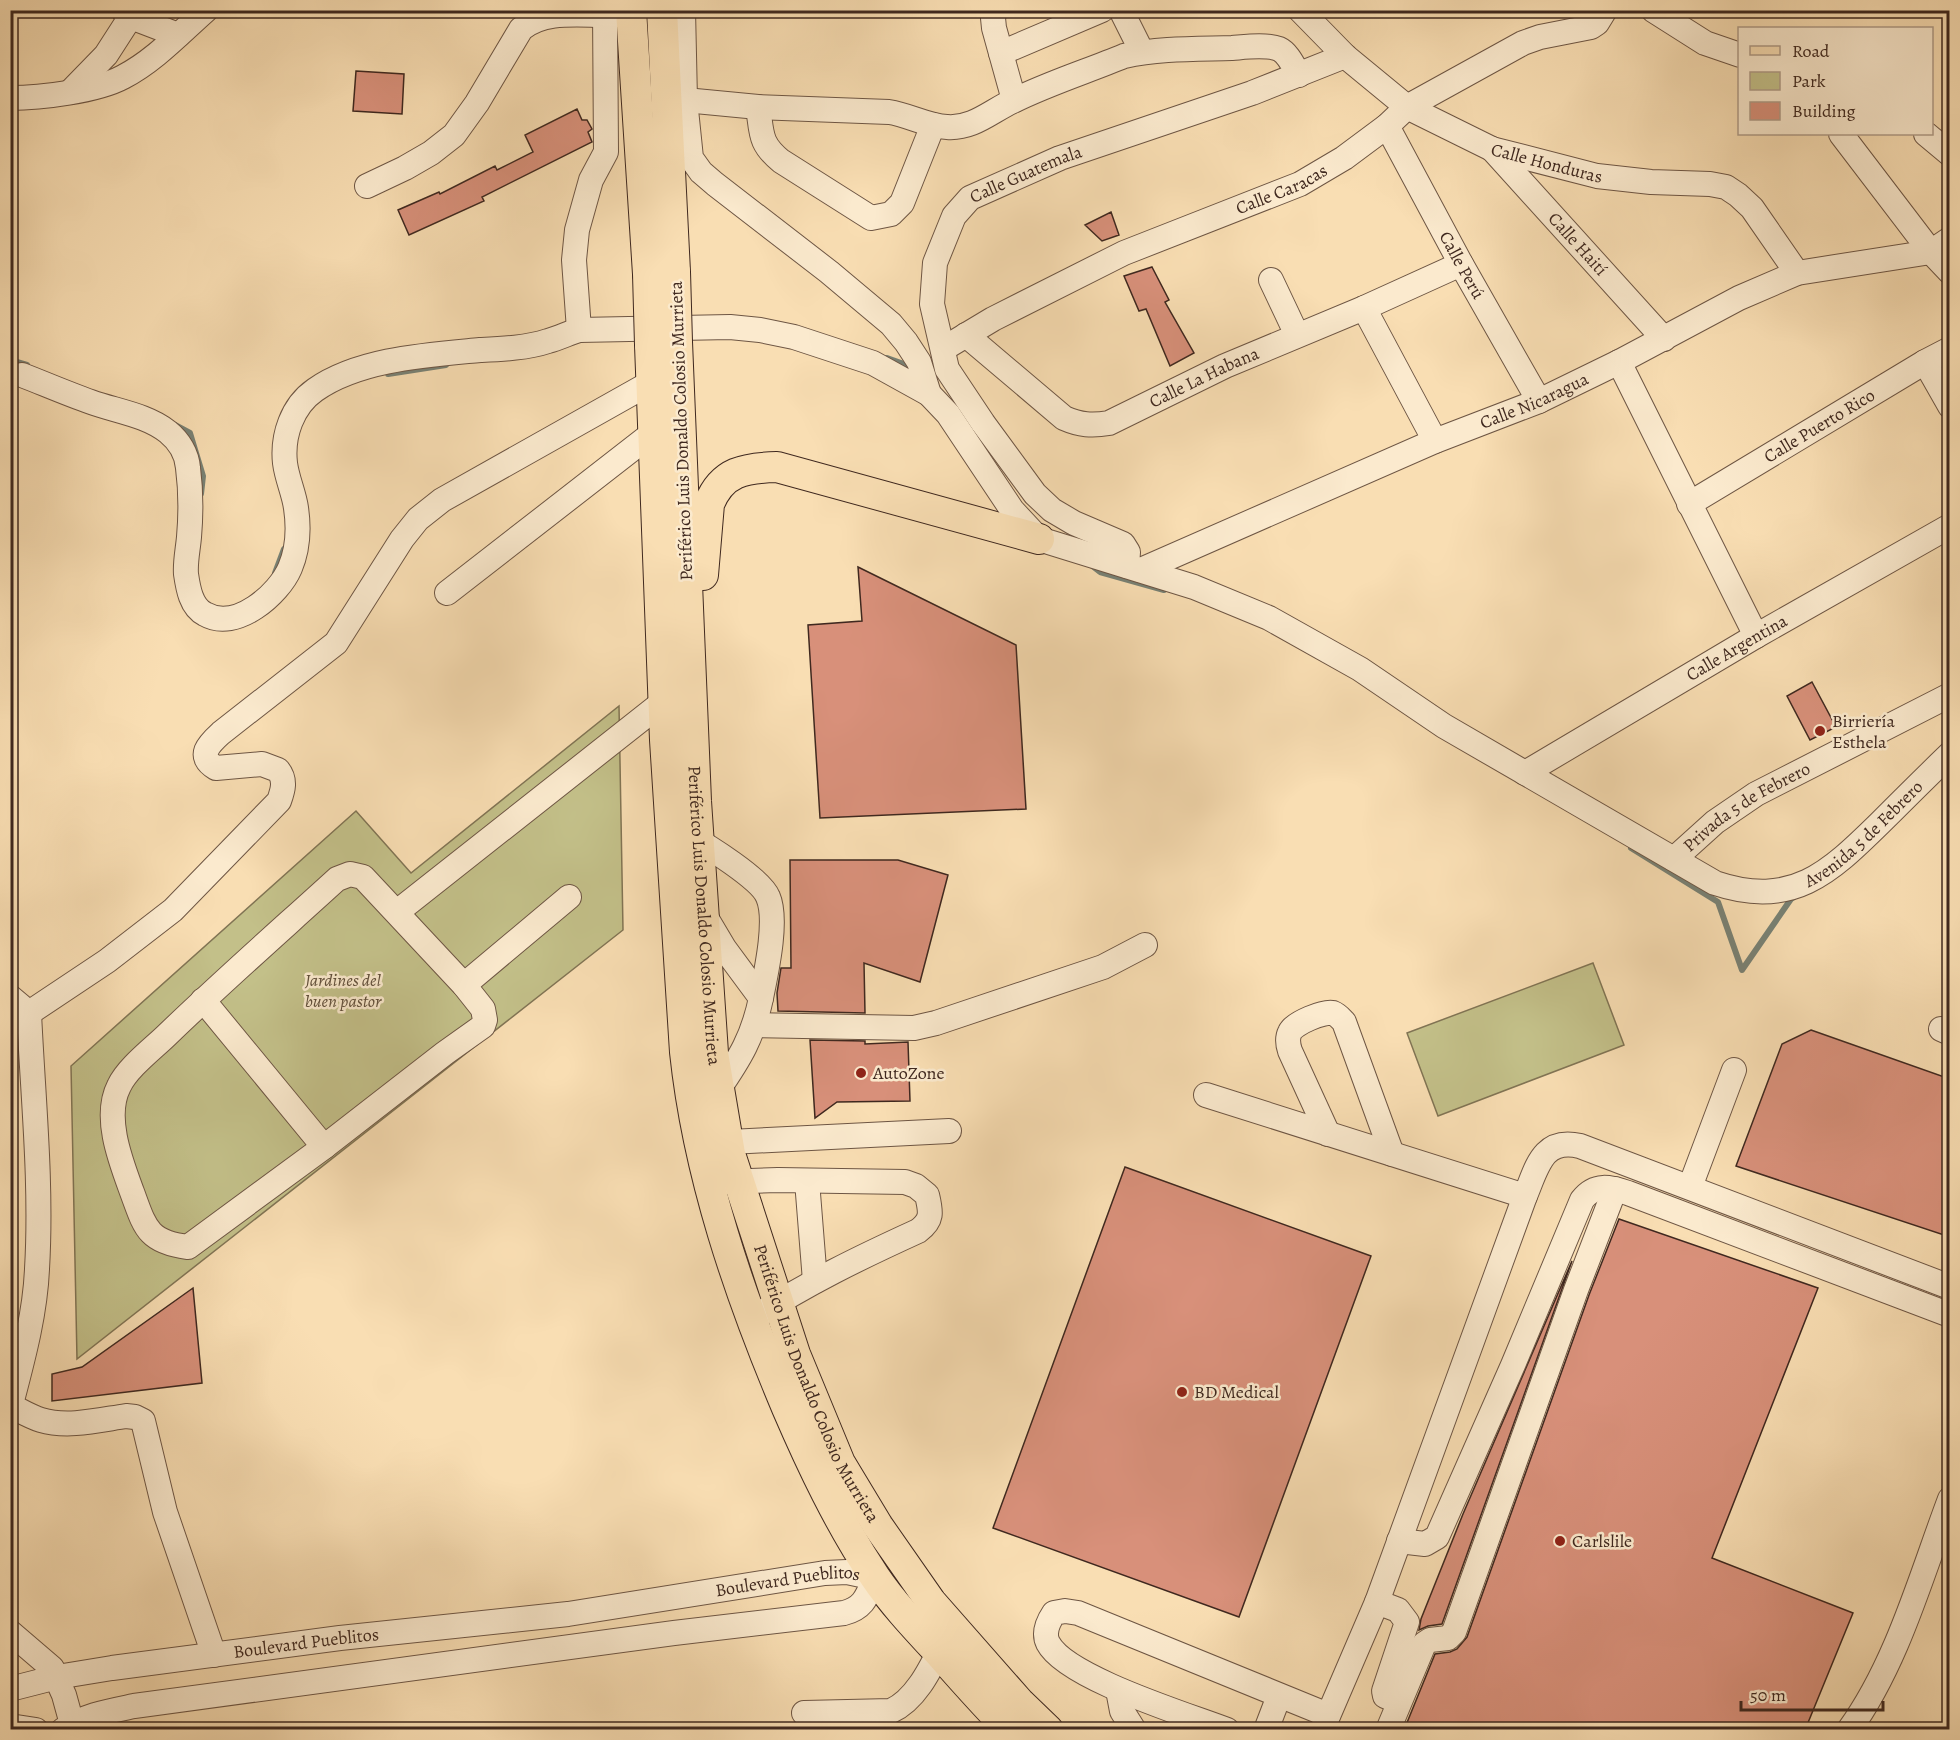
<svg xmlns="http://www.w3.org/2000/svg" width="1960" height="1740" font-family="Alegreya,serif">
  <style>
    .green { fill: #c3c089; stroke: #817454; stroke-width: 1.5 }
    .lines { fill: none; stroke-linecap: round; stroke-linejoin: round }
    .stream { stroke: #788174; stroke-width: 6 }
    .building { fill: #d8907a; stroke: #3f281f; stroke-width: 1.5 }
    .minor-casing { stroke: #6e5644; stroke-width: 26 }
    .major-casing { stroke: #3f281f; stroke-width: 32 }
    .minor { stroke: #fbeace; stroke-width: 24 }
    .major { stroke: #f9deb3; stroke-width: 30 }
    .major-bridge-casing { stroke: #3f281f; stroke-width: 32; stroke-linecap: butt }
    .major-bridge { stroke: #f9deb3; stroke-width: 30 }
    .poi-dot { fill: #8f2418; stroke: #fbeace; stroke-width: 2 }
    .labels { text-anchor: middle; dominant-baseline: central; stroke-width: 5; stroke-linejoin: round; paint-order: stroke }
    .street-label { font-size: 18px; fill: #3f281f; stroke: #fbeace }
    .poi-label { font-size: 18px; fill: #3f281f; stroke: #fbeace; text-anchor: start }
    .park-label { font-size: 18px; font-style: italic; fill: #604e3a; stroke: #fbeace }
  </style>
  <rect width="100%" height="100%" fill="#f9deb3"/>
  <filter id="stains"><feTurbulence type="fractalNoise" baseFrequency=".00333" numOctaves="4"/><feColorMatrix values="0 0 0 0 .2 0 0 0 0 .09 0 0 0 0 .02 0 0 0 .5 -.17"/></filter>
  <radialGradient id="worn" r=".72"><stop offset=".6" stop-color="#630" stop-opacity="0"/><stop offset="1" stop-color="#630" stop-opacity=".3"/></radialGradient>
  <path class="green" d="M619 706 623 930 77 1359 71 1066 356 811 411 873Z
    M1593 963 1624 1045 1438 1116 1407 1033Z"/>
  <g class="lines">
    <path class="stream" d="M887 358 901 363 909 372
      M10 360 27 365
      M388 374 446 365
      M175 425 190 433 203 476 201 494
      M1091 565 1100 572 1164 590
      M275 573 284 549
      M1631 848 1718 902 1742 970 1791 899 1794 897"/>
  </g>
  <path class="building" d="M356 71 404 74 402 114 353 111Z
    M577 109 582 120H587L592 129 588 132 592 142 482 197 484 201 409 235 398 210 439 192 440 194 495 166 497 170 533 152 525 135Z
    M1111 212 1119 235 1102 241 1085 225Z
    M1152 267 1169 300 1165 302 1194 353 1170 366 1146 309 1139 311 1124 276Z
    M858 567 1016 645 1026 809 820 818 808 625 862 621Z
    M1812 682 1836 727 1810 740 1787 696Z
    M790 860H898L948 875 920 982 864 963 865 1013 778 1011 777 993 781 968H791Z
    M1811 1030 1950 1079V1237L1736 1166 1782 1044Z
    M810 1040 865 1041V1044L908 1042 910 1101 837 1102 815 1118Z
    M1125 1167 1371 1256 1239 1617 993 1528Z
    M1619 1219 1818 1288 1712 1558 1853 1613 1805 1730H1404L1435 1654 1450 1652 1457 1649 1467 1637 1589 1295Z
    M1572 1261 1442 1624 1428 1626 1419 1630 1421 1619 1463 1514Z
    M193 1288 202 1383 52 1401V1374L82 1367Z"/>
  <g class="lines">
    <defs>
      <g id="minor">
        <path d="M123 10 131 17 178 35"/>
        <path id="s1" d="M605 10 606 152 591 180 577 230 574 260 579 330 730 327 760 330 794 337 873 363 929 394 948 414 1012 510 1039 539 1194 587 1269 618 1360 669 1444 726 1715 883C1792 909 1829 873 1880 823 1903 800 1926 777 1950 754"/>
        <path d="M683 10 685 100 691 158 701 172 715 184 829 272 891 324 906 342 919 362 929 394"/>
        <path d="M995 10 993 18 994 28 1014 100"/>
        <path d="M1121 10 1142 52"/>
        <path id="s2" d="M1300 10 1345 56 1407 107 1492 149 1597 176 1651 182 1710 184 1726 187 1738 195 1752 208 1797 273"/>
        <path d="M1653 10 1705 43 1740 55"/>
        <path d="M1001 53 1102 10"/>
        <path d="M70 92 106 55 135 10"/>
        <path d="M10 98C41 98 97 91 123 77 154 61 180 33 206 10"/>
        <path d="M685 100 758 107 889 112C909 115 927 126 947 127 973 129 991 111 1013 101 1049 83 1088 71 1124 56 1159 48 1196 49 1232 48 1245 47 1266 44 1279 49 1288 53 1294 67 1299 75"/>
        <path d="M758 107C762 133 759 143 781 161L871 218 891 214 902 203 933 125"/>
        <path id="s3" d="M1387 126 1461 264 1539 401"/>
        <path d="M1841 134 1931 252 1950 272"/>
        <path d="M1926 134 1950 154"/>
        <path id="s4" d="M1492 149 1664 339"/>
        <path d="M367 186 405 168 431 153 454 135 477 103 521 29C544 10 577 15 606 15"/>
        <path d="M1271 280 1297 335"/>
        <path d="M1364 308 1435 441"/>
        <path id="s5" d="M966 335 1064 418C1080 425 1092 426 1109 423L1225 366 1364 308 1461 264"/>
        <path id="s6" d="M943 349 993 319 1124 253 1300 184 1344 158 1387 126 1407 107 1523 43 1540 37 1591 27 1597 23 1605 10"/>
        <path d="M1619 362 1756 636"/>
        <path d="M1925 362 1950 406"/>
        <path d="M22 375C45 384 68 394 91 402 116 411 147 415 168 432 179 441 187 454 188 468 191 491 191 514 189 537 188 549 185 562 186 574 188 588 191 607 205 614 236 632 279 594 290 568 298 549 299 528 296 508 294 493 287 479 285 463 282 436 292 406 315 390 359 359 427 355 480 350 502 349 527 348 548 341 559 338 569 333 579 330"/>
        <path id="s7" d="M1689 504 1925 362 1950 349"/>
        <path id="s8" d="M1127 566 1128 552 1123 544 1074 523 1052 510 1035 494 983 423 947 369 932 304 935 263 954 216 970 198 1060 158 1252 93 1345 56"/>
        <path id="s9" d="M1141 570 1435 441 1539 401 1619 362 1739 298 1797 273 1931 252 1950 239"/>
        <path d="M447 593 663 425"/>
        <path id="s10" d="M1525 773 1756 636 1950 526"/>
        <path d="M688 835C706 845 761 879 768 897 778 920 766 973 761 998"/>
        <path id="s11" d="M1674 859 1715 822 1756 794 1950 695"/>
        <path d="M350 874 363 877 464 985 483 1009 485 1020 483 1026 445 1053 324 1147 188 1247C147 1242 145 1227 132 1192 121 1162 103 1117 119 1086 128 1067 154 1048 169 1033 224 980 281 930 337 879Z"/>
        <path d="M397 912 663 702"/>
        <path d="M705 916 724 948 761 998C753 1037 740 1058 718 1090L710 1092"/>
        <path d="M464 985 569 897"/>
        <path d="M10 997 29 1013C33 1098 42 1184 37 1269 35 1316 22 1362 10 1408"/>
        <path d="M203 1000 324 1147"/>
        <path d="M29 1013 107 961 173 910 279 801C283 790 286 780 278 770L262 764 216 768C196 756 209 744 221 733L336 643 402 539 418 519 442 500 666 374"/>
        <path d="M755 1025 914 1028 936 1023 1103 967 1145 945"/>
        <path d="M1941 1029 1950 1033"/>
        <path d="M1206 1095 1525 1196"/>
        <path d="M1328 1134 1290 1051C1288 1045 1287 1038 1290 1032 1294 1023 1324 1011 1333 1013 1338 1015 1341 1019 1344 1022L1392 1154"/>
        <path d="M710 1143 949 1131"/>
        <path d="M807 1181 815 1281"/>
        <path d="M722 1182 778 1180 905 1182 916 1186 927 1195C931 1212 933 1220 918 1231 861 1257 805 1284 752 1319"/>
        <path d="M1690 1187 1734 1070"/>
        <path d="M11 1406C21 1411 31 1417 41 1420 68 1428 99 1420 126 1416L135 1417 143 1421 165 1512 214 1655"/>
        <path d="M1399 1541 1425 1544 1437 1537 1513 1365 1582 1200C1595 1183 1610 1187 1628 1193L1950 1315"/>
        <path d="M1377 1602 1398 1610 1407 1622 1384 1691 1385 1696 1399 1702"/>
        <path d="M10 1632 52 1668 64 1695 72 1724"/>
        <path id="s12" d="M10 1689 57 1677 112 1668 340 1638 568 1614 825 1573 847 1572 875 1578C867 1596 864 1608 844 1613L674 1633 134 1706C110 1711 85 1715 63 1730"/>
        <path d="M1118 1690 1122 1711 1134 1730"/>
        <path d="M804 1713 891 1711C918 1699 933 1663 946 1638"/>
        <path d="M10 1726 36 1730"/>
        <path d="M1227 1730C1188 1715 1066 1678 1048 1643 1043 1633 1048 1622 1054 1613L1065 1611 1078 1613 1328 1715"/>
        <path d="M1266 1730 1279 1696"/>
        <path d="M1322 1730 1377 1602 1525 1196C1537 1168 1542 1137 1580 1146L1950 1287"/>
        <path d="M1388 1730 1424 1644 1430 1640 1448 1638 1454 1632 1576 1290 1615 1189"/>
        <path d="M1849 1730C1897 1664 1921 1576 1950 1499"/>
      </g>
      <g id="major">
        <path d="M631 10 648 274"/>
        <path d="M662 10 675 272"/>
        <path id="s13" d="M677 342 696 801 713 1053 730 1154 795 1354 840 1463 878 1526 931 1602 1019 1702 1048 1730"/>
        <path d="M650 345 665 740 685 1052C698 1175 739 1294 787 1408 812 1466 839 1523 875 1577 894 1605 919 1631 942 1656 964 1681 986 1706 1010 1730"/>
        <path d="M703 575 709 504C722 471 745 468 777 467L1039 539"/>
      </g>
    </defs>
    <use href="#minor" class="minor-casing"/>
    <use href="#major" class="major-casing"/>
    <use href="#minor" class="minor"/>
    <use href="#major" class="major"/>
    <defs>
      <path id="major-bridge" d="M675 272 677 342
        M648 274 650 345"/>
    </defs>
    <use href="#major-bridge" class="major-bridge-casing"/>
    <use href="#major-bridge" class="major-bridge"/>
  </g>
  <g class="poi-dot">
    <circle cx="1820" cy="731" r="6"/>
    <circle cx="861" cy="1073" r="6"/>
    <circle cx="1182" cy="1392" r="6"/>
    <circle cx="1560" cy="1541" r="6"/>
  </g>
  <g class="labels">
    <g class="street-label">
      <text stroke="none"><textPath href="#s2" startOffset="296">Calle Honduras</textPath></text>
      <text stroke="none"><textPath href="#s8" startOffset="522">Calle Guatemala</textPath></text>
      <text stroke="none"><textPath href="#s6" startOffset="375">Calle Caracas</textPath></text>
      <text stroke="none"><textPath href="#s4" startOffset="128">Calle Haití</textPath></text>
      <text stroke="none"><textPath href="#s3" startOffset="158">Calle Perú</textPath></text>
      <text stroke="none"><textPath href="#s5" startOffset="280">Calle La Habana</textPath></text>
      <text stroke="none"><textPath href="#s9" startOffset="428">Calle Nicaragua</textPath></text>
      <text stroke="none"><textPath href="#s7" startOffset="152">Calle Puerto Rico</textPath></text>
      <text transform="translate(681 431) rotate(-92)">Periférico Luis Donaldo Colosio Murrieta</text>
      <text stroke="none"><textPath href="#s10" startOffset="246">Calle Argentina</textPath></text>
      <text stroke="none"><textPath href="#s11" startOffset="90">Privada 5 de Febrero</textPath></text>
      <text stroke="none"><textPath href="#s1" startOffset="1803">Avenida 5 de Febrero</textPath></text>
      <text stroke="none"><textPath href="#s13" startOffset="574">Periférico Luis Donaldo Colosio Murrieta</textPath></text>
      <text stroke="none"><textPath href="#s13" startOffset="1060">Periférico Luis Donaldo Colosio Murrieta</textPath></text>
      <text stroke="none"><textPath href="#s12" startOffset="786">Boulevard Pueblitos</textPath></text>
      <text stroke="none"><textPath href="#s12" startOffset="300">Boulevard Pueblitos</textPath></text>
    </g>
    <g class="poi-label">
      <text x="1832" y="721">Birriería<tspan x="1832" dy="21">Esthela</tspan></text>
      <text x="873" y="1073">AutoZone</text>
      <text x="1194" y="1392">BD Medical</text>
      <text x="1572" y="1541">Carlslile</text>
    </g>
    <g class="park-label">
      <text x="343" y="980">Jardines del<tspan x="343" dy="21">buen pastor</tspan></text>
    </g>
  </g>
  <rect width="1960" height="1740" fill="none" stroke="#f9deb3" stroke-width="36"/>
  <rect x="12" y="12" width="1936" height="1716" fill="none" stroke="#3f281f" stroke-width="3"/>
  <rect x="18" y="18" width="1924" height="1704" fill="none" stroke="#3f281f" stroke-width="1.5"/>
  <rect x="1738" y="27" width="195" height="108" fill="#fbeace" stroke="#b09c88" stroke-width="1.5"/>
  <rect x="1750" y="46" width="30" height="9" fill="#f9deb3" stroke="#b09c88" stroke-width="1.5"/>
  <text x="1792" y="57" font-size="18" fill="#3f281f">Road</text>
  <rect x="1750" y="72" width="30" height="18" fill="#c3c089" stroke="#b09c88" stroke-width="1.5"/>
  <text x="1792" y="87" font-size="18" fill="#3f281f">Park</text>
  <rect x="1750" y="102" width="30" height="18" fill="#d8907a" stroke="#b09c88" stroke-width="1.5"/>
  <text x="1792" y="117" font-size="18" fill="#3f281f">Building</text>
  <path d="M1741 1701v9h142v-9" fill="none" stroke="#3f281f" stroke-width="3"/>
  <text x="1750" y="1701" font-size="18" fill="#3f281f" stroke="#fbeace" stroke-width="4.5" paint-order="stroke">50 m</text>
  <rect width="100%" height="100%" filter="url(#stains)"/>
  <rect width="100%" height="100%" fill="url(#worn)"/>
</svg>
